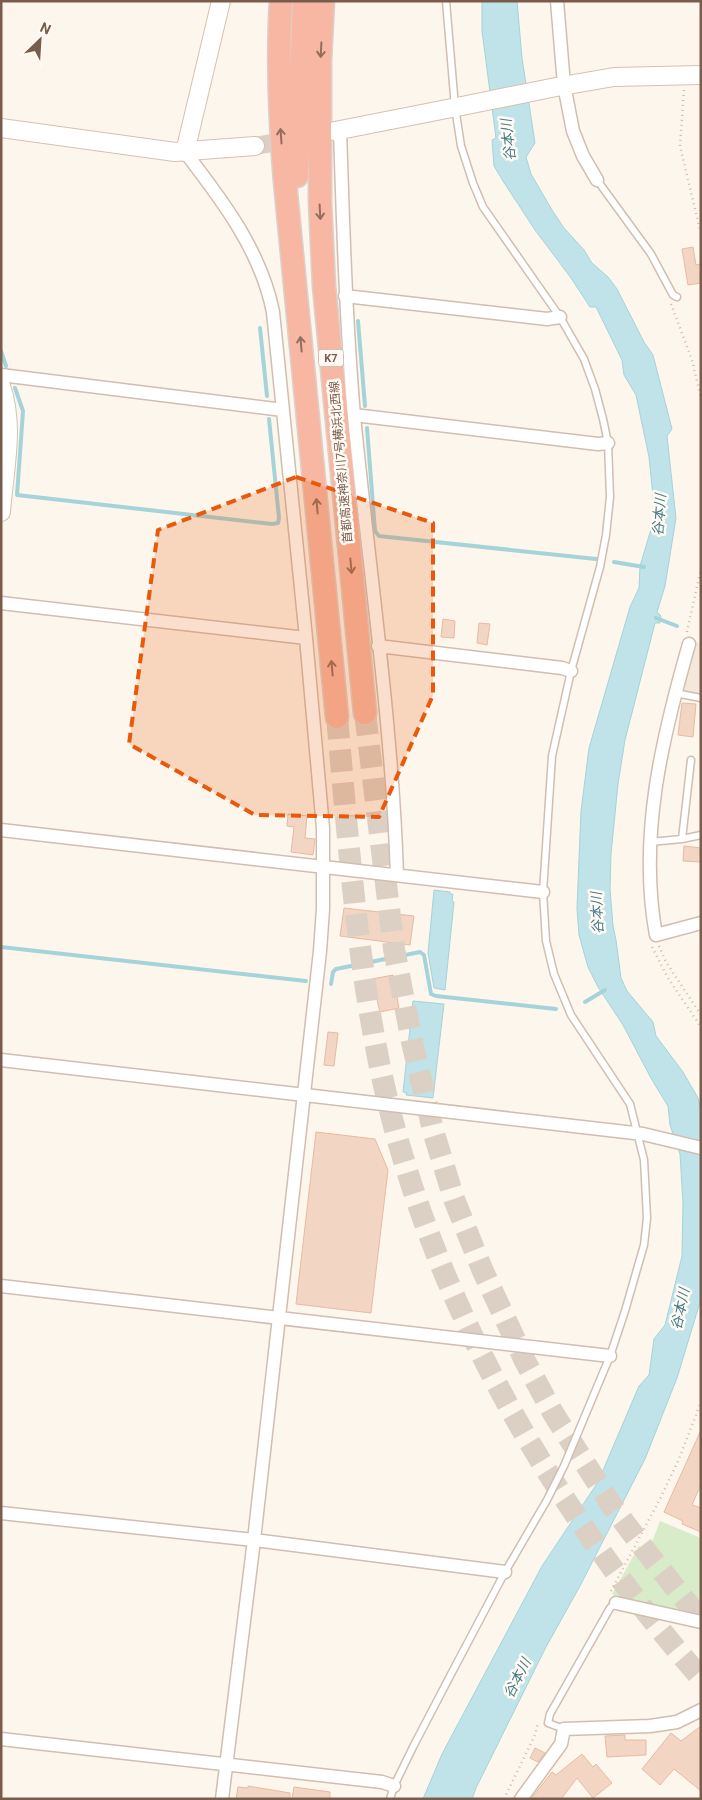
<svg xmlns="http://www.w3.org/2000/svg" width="702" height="1800" font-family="Roboto,'Noto Sans JP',sans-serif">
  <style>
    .residential { fill: #f5e8da }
    .green { fill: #d8ecc9 }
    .water { fill: #bfe3e8; stroke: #a5d3da }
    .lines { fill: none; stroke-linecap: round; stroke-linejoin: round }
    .stream { stroke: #a5d3da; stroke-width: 4 }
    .building { fill: #f3d5c3; stroke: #e6bba3 }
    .secondary-tunnel { stroke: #dcd0c4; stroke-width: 18; stroke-dasharray: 18 9; stroke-linecap: butt }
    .highway-tunnel { stroke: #dcd0c4; stroke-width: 22; stroke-dasharray: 22 11; stroke-linecap: butt }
    .lane-casing { stroke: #d1beb0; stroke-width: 9 }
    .street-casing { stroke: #d1beb0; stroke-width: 15 }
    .secondary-casing { stroke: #d6c0b0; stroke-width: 20 }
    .highway-casing { stroke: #dad1cd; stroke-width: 25 }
    .path { stroke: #d9b8a5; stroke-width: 2.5; stroke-dasharray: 1 4; stroke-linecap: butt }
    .lane { stroke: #fff; stroke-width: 6 }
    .street { stroke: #fff; stroke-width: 12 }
    .secondary { stroke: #fff; stroke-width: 18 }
    .highway { stroke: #f7b7a3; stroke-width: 22 }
    .secondary-bridge-casing { stroke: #d6c0b0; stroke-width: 20; stroke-linecap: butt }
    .secondary-bridge { stroke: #fff; stroke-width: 18 }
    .oneway { stroke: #936e5e }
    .marked { fill: #e8590c; fill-opacity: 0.2; stroke: #e8590c; stroke-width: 4; stroke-dasharray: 10 6; stroke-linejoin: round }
    .labels { text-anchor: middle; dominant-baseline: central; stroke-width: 5; stroke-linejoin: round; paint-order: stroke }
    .shield { fill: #fffaf3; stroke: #a28b7f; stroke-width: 1 }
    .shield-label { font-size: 11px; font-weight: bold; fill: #7a5c4d }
    .street-label { font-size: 12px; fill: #7a5c4d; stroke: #fffaf3 }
    .water-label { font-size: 14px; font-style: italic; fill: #437c86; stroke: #fffaf3 }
  </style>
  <rect width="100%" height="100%" fill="#fdf6ec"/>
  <path class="residential" d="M697 642 701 643V695L682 692V690Z"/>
  <path class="green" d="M660 1521 701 1538V1616L623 1600 612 1594 639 1546 649 1550Z"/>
  <path class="water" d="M482 1H517L522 58 535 143 526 157 531 174 552 210 564 228 584 250 592 263 608 277 617 289 644 342 653 355 672 429 667 436 676 518 665 586 657 612 661 616 660 623H655L625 740 618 784 611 854 610 889 613 926 616 940 621 978 627 991 653 1022 656 1036 683 1072 698 1098 701 1111V1299L677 1378 645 1459 580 1586 546 1647 476 1788 472 1799H423L442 1754 542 1566 598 1482 639 1386 649 1375 654 1339 665 1325 682 1256 683 1203 680 1154 670 1125 668 1106 652 1080 623 1025 598 987 588 967 579 935 577 908 581 811 589 748 630 607 639 588 640 566 655 516 649 457 636 395 624 375 622 360 596 307H590L571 278 535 230 503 181 494 166 492 140 496 138 482 31Z
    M434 890 450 892V894H453L452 901 454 902 445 990 434 988 428 953Z
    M413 1001 444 1004 433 1098 406 1095 407 1093 403 1092Z"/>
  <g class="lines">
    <path class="stream" d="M358 321 365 406
      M260 328 267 396
      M1 351 6 366
      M15 388 23 411 17 495 272 524 278 523 279 518 269 419
      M367 428 375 531 379 536 596 559
      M614 562 644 567
      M656 618 677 626
      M1 947 306 981
      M331 984 333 972 336 969 420 952 424 955 431 994 436 996 556 1009
      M585 1002 605 990"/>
  </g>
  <path class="building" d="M693 247 696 265 701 264V283L688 285 682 249Z
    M443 619 455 621 454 638 441 637Z
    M479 623 490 624 487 645 477 643Z
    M682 703 696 704 693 737 678 735Z
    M288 814 307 816 305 838 315 839 313 855 291 852 294 827 287 826Z
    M684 846 701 848V862L683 861Z
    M344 908 414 916 410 945 340 936Z
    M393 975 399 1008 380 1012 372 979Z
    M328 1032 338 1033 334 1066 324 1065Z
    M316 1132 375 1139 388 1170 371 1313 296 1304Z
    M701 1430V1484L692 1505 701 1508V1532L682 1524 683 1521 664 1512Z
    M701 1726V1791L674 1769 660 1785 642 1769 671 1733 681 1741Z
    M625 1735V1740H646V1755L607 1757 605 1736Z
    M535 1748 545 1753 538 1762 530 1758Z
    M582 1754 593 1767 596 1764 612 1783 593 1798 577 1778 561 1799H531L552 1772 556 1775Z
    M248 1786 290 1793V1799H236L238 1787 248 1788Z
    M294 1787 330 1792V1799H292Z"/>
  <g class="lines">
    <path class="secondary-tunnel" d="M255 146 294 139"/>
    <path class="highway-tunnel" d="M365 713 394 949 412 1042 434 1134 454 1199 482 1269 525 1361 553 1413 614 1509 649 1555 701 1620
      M337 717C347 827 355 938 376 1047 420 1281 545 1500 701 1678"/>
    <defs>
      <path id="lane" d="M597 180 651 254 673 295 677 297
        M675 693 701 698
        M682 839 691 760
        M650 842 682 839 701 835
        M564 1729 548 1723 550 1714 610 1608 616 1603
        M390 1799 394 1786 413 1747 449 1678 505 1572 547 1500 564 1466 610 1356 625 1311 644 1245 647 1218 644 1160 630 1104 571 1015 554 974 546 941 543 892 552 756 571 671 600 567 606 535 610 497 608 443 603 419 595 389 584 359 560 317 483 207 473 183 461 146 455 107 446 1"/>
      <path id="street" d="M557 1 564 85 573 131 583 156 597 180
        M340 130C343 225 346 321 354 416 369 569 392 721 397 875
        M185 152C222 200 261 251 273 312L306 638 323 828V909L320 951 254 1540 222 1799
        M345 296 547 319 560 317
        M1 375 283 410
        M354 415 598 444 608 443
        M1 603 306 638
        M689 644C662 738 638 837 656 935L701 923
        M378 646 562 668 571 671
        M1 830 543 892
        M1 1060 643 1134 701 1148
        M1 1286 610 1356
        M1 1513 254 1540 505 1572
        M616 1603 701 1622
        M1 1739 382 1782 394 1786
        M521 1799 561 1744 564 1729 650 1726 677 1722 701 1710"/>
      <path id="secondary" d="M556 87 614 77 701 75
        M1 128 175 152 255 146
        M335 131 462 106
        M185 152 221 1
        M1 386C15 426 4 471 1 512"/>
      <path id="highway" d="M281 1C277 62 280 121 285 182L337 717
        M323 1 320 60V202L324 286 365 713
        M297 176 304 1"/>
    </defs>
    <use href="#lane" class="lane-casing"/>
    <use href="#street" class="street-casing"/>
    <use href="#secondary" class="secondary-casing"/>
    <use href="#highway" class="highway-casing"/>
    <path class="path" d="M684 90 680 146 701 234
      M671 304 692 360 701 398
      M687 632 701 568
      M659 946 666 962 701 1015
      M652 947 668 978 701 1027
      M611 1591 661 1497 679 1459 701 1402
      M504 1799 535 1735 538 1723"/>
    <use href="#lane" class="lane"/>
    <use href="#street" class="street"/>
    <use href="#secondary" class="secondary"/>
    <use href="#highway" class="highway"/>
    <defs>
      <path id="secondary-bridge" d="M462 106 556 87"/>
    </defs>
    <use href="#secondary-bridge" class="secondary-bridge-casing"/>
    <use href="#secondary-bridge" class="secondary-bridge"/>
  </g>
  <defs><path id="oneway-shaft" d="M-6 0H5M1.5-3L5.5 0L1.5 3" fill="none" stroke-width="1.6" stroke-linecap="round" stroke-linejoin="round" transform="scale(1.25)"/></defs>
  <g class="oneway">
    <use href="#oneway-shaft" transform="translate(321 50) rotate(93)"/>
    <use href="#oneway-shaft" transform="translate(281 136) rotate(-94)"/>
    <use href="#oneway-shaft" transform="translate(320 212) rotate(87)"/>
    <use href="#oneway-shaft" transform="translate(301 344) rotate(-95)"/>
    <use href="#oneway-shaft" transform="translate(317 506) rotate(-95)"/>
    <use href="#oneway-shaft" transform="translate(351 566) rotate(85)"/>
    <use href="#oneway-shaft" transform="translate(332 668) rotate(-95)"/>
  </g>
  <path class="marked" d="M296 477 433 523V695L379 817 255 815 129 744 158 530Z"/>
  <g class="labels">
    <rect class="shield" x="318.5" y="349.5" width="25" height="17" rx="4"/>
    <g class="shield-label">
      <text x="331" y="358">K7</text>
    </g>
    <g class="street-label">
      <text transform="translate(341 462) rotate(-95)">首都高速神奈川7号横浜北西線</text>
    </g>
    <g class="water-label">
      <text transform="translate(508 140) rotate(-96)">谷本川</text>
      <text transform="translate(659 515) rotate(-86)">谷本川</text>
      <text transform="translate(597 913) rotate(-93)">谷本川</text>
      <text transform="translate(680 1309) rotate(-78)">谷本川</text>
      <text transform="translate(517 1678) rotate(-63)">谷本川</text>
    </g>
  </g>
  <rect width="702" height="1800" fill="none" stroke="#7a5c4d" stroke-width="5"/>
  <g transform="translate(40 40) rotate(25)" stroke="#fffaf3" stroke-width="4" paint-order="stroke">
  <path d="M0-4L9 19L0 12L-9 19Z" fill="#7a5c4d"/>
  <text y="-8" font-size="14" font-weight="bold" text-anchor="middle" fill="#7a5c4d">N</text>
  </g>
</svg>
